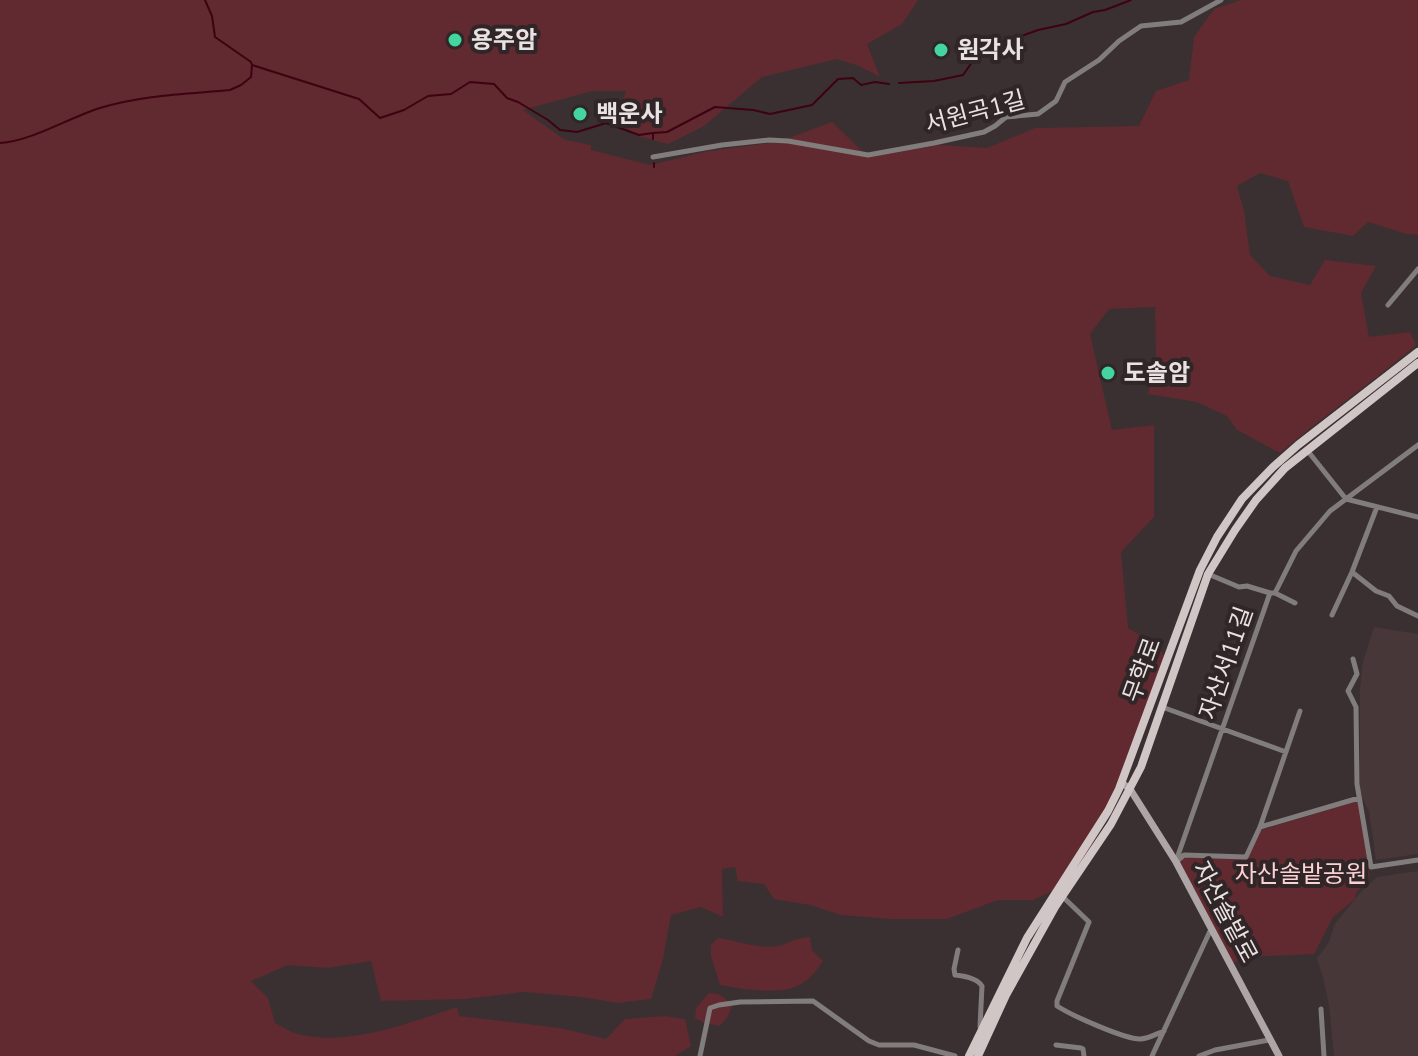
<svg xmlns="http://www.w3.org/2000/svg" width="1418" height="1056" font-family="'Nunito Sans','Noto Sans KR',sans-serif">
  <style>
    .built { fill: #483738 }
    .green { fill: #612930 }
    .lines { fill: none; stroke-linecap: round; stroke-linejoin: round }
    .stream { stroke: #3f0210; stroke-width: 2 }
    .minor { stroke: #827d7d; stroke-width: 5 }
    .secondary { stroke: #aea6a6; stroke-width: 7 }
    .primary { stroke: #d1c6c6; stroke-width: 8 }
    .poi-dot { fill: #44d49f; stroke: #302627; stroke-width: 3 }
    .labels { text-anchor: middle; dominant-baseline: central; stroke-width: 8; stroke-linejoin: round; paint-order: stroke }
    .poi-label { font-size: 24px; font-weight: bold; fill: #e9e2e3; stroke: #302627; text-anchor: start }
    .street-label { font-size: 24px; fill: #e9e2e3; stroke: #302627 }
    .park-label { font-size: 24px; fill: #fcd1d4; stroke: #302627 }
  </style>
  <rect width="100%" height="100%" fill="#3a3031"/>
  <path class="built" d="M1374 627 1418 634V854L1376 860 1369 811 1360 794V689L1363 662Z
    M1418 871V1056H1334L1329 1005 1323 977 1317 959 1329 942 1335 924 1360 893 1377 877Z"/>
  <path class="green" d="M0 0H918L902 24 867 44 880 77 859 66 837 59 762 77 704 126 668 144 638 136 616 120 626 91H592L523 110 565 140 591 145V150L650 165 709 151 778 142 832 122 867 156 940 145 987 148 1035 128 1139 126 1156 91 1189 80 1194 37 1214 9 1241 0H1418V235L1407 234 1368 222 1353 236 1304 227 1288 181 1260 173 1237 186 1244 211 1250 255 1270 276 1310 285 1325 260 1376 266 1361 293 1369 337 1410 332 1416 345C1372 383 1324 415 1280 453L1237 430 1227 416 1197 402 1148 394 1156 356 1155 307 1109 309 1090 334 1112 430 1154 425V517L1121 552 1128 628 1159 647 1164 656 1106 819 1084 859 1061 887 1033 900H998L947 919H891L841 915 810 905 774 899 764 884 738 881 735 867 722 869 723 917 701 907 671 915 663 959 651 999 618 1003 582 997 524 992 464 999 381 1001 371 961 327 968 288 965 251 981 268 998 275 1023C283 1027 290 1032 298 1034 349 1047 408 1023 457 1007L459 1016 560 1028 606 1039 625 1019 665 1016 685 1019 691 1046 675 1056H0Z
    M1358 801 1370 876 1356 893 1355 899 1333 917 1314 954 1245 957 1233 963 1179 861 1184 857 1247 859 1261 830Z
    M810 937 812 950 823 961C817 970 810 979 801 984 782 996 742 989 720 985L711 956V945L718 938C736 940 760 950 778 946 791 943 794 938 810 937Z
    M709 993C721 993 725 997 732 1007L727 1018 719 1026 705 1023 695 1018 696 1008Z"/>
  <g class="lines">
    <path class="stream" d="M205 0 212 16 215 37 251 62 252 65
      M899 83 934 81 963 75 980 51 1038 30 1066 24 1093 12 1105 10 1131 0
      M653 139V133L667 132 715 107 753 110 770 114 812 105 838 79 853 78 861 85 875 82 889 84
      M0 143C32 141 68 118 100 108 142 95 186 94 230 90L241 85 251 77 252 65 359 99 380 118 404 110 428 96 451 94 470 82 494 84 507 98 518 102 548 120 560 130 577 132 606 123 639 135 653 133
      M654 163V167"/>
    <path class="minor" d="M653 157 722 145 769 140 788 141 868 155 934 143 984 132 995 126 1006 117 1038 114 1056 101 1065 82 1099 60 1119 41 1141 26 1181 22 1221 0
      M1388 305 1418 269
      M1307 450 1346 499 1418 517
      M1352 572 1376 591 1389 596 1397 606 1418 616
      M1208 574 1239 587 1247 586 1270 593
      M1275 593 1295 603
      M1332 615 1352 572 1377 507
      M1353 659 1357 674 1348 691 1356 707 1357 784 1371 867 1418 860
      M1162 707 1286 752
      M1260 827 1359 798
      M1176 861 1270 593H1275L1296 551 1330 511 1418 445
      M1177 861 1184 855 1246 857 1260 827 1300 711
      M1062 896 1089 922 1057 1001V1006C1071 1015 1124 1039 1140 1039 1148 1039 1156 1034 1164 1031
      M958 950 954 969 955 975C965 976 977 978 982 986L980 1027
      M1321 1009 1324 1056
      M1056 1045 1081 1048 1083 1049 1084 1056
      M700 1056 710 1008 719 1005 740 1002 813 1001 869 1041 879 1045H914L955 1056
      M1152 1056 1211 929
      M1199 1056 1215 1050 1269 1040"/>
    <path class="secondary" d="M1122 783 1130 789 1176 862 1279 1056"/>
    <path class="primary" d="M969 1056 1027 938 1108 811 1119 789 1200 570 1217 537 1242 499 1273 467 1298 445 1418 352
      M978 1056 1006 995 1055 907 1111 824 1141 767 1208 574 1235 530 1256 500 1285 468 1418 363"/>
  </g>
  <g class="poi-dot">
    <circle cx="455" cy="40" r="8"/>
    <circle cx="941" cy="50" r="8"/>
    <circle cx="580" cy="114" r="8"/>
    <circle cx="1108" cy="373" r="8"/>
  </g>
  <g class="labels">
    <g class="poi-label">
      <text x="471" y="40">용주암</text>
      <text x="957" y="50">원각사</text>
      <text x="596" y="114">백운사</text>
      <text x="1124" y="373">도솔암</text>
    </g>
    <g class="street-label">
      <text transform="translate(975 112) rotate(-15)">서원곡1길</text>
      <text transform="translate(1226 663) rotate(-71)">자산서11길</text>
      <text transform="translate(1142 670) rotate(-70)">무학로</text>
      <text transform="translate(1225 912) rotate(62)">자산솔밭로</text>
    </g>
    <g class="park-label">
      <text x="1301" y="874">자산솔밭공원</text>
    </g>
  </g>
</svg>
